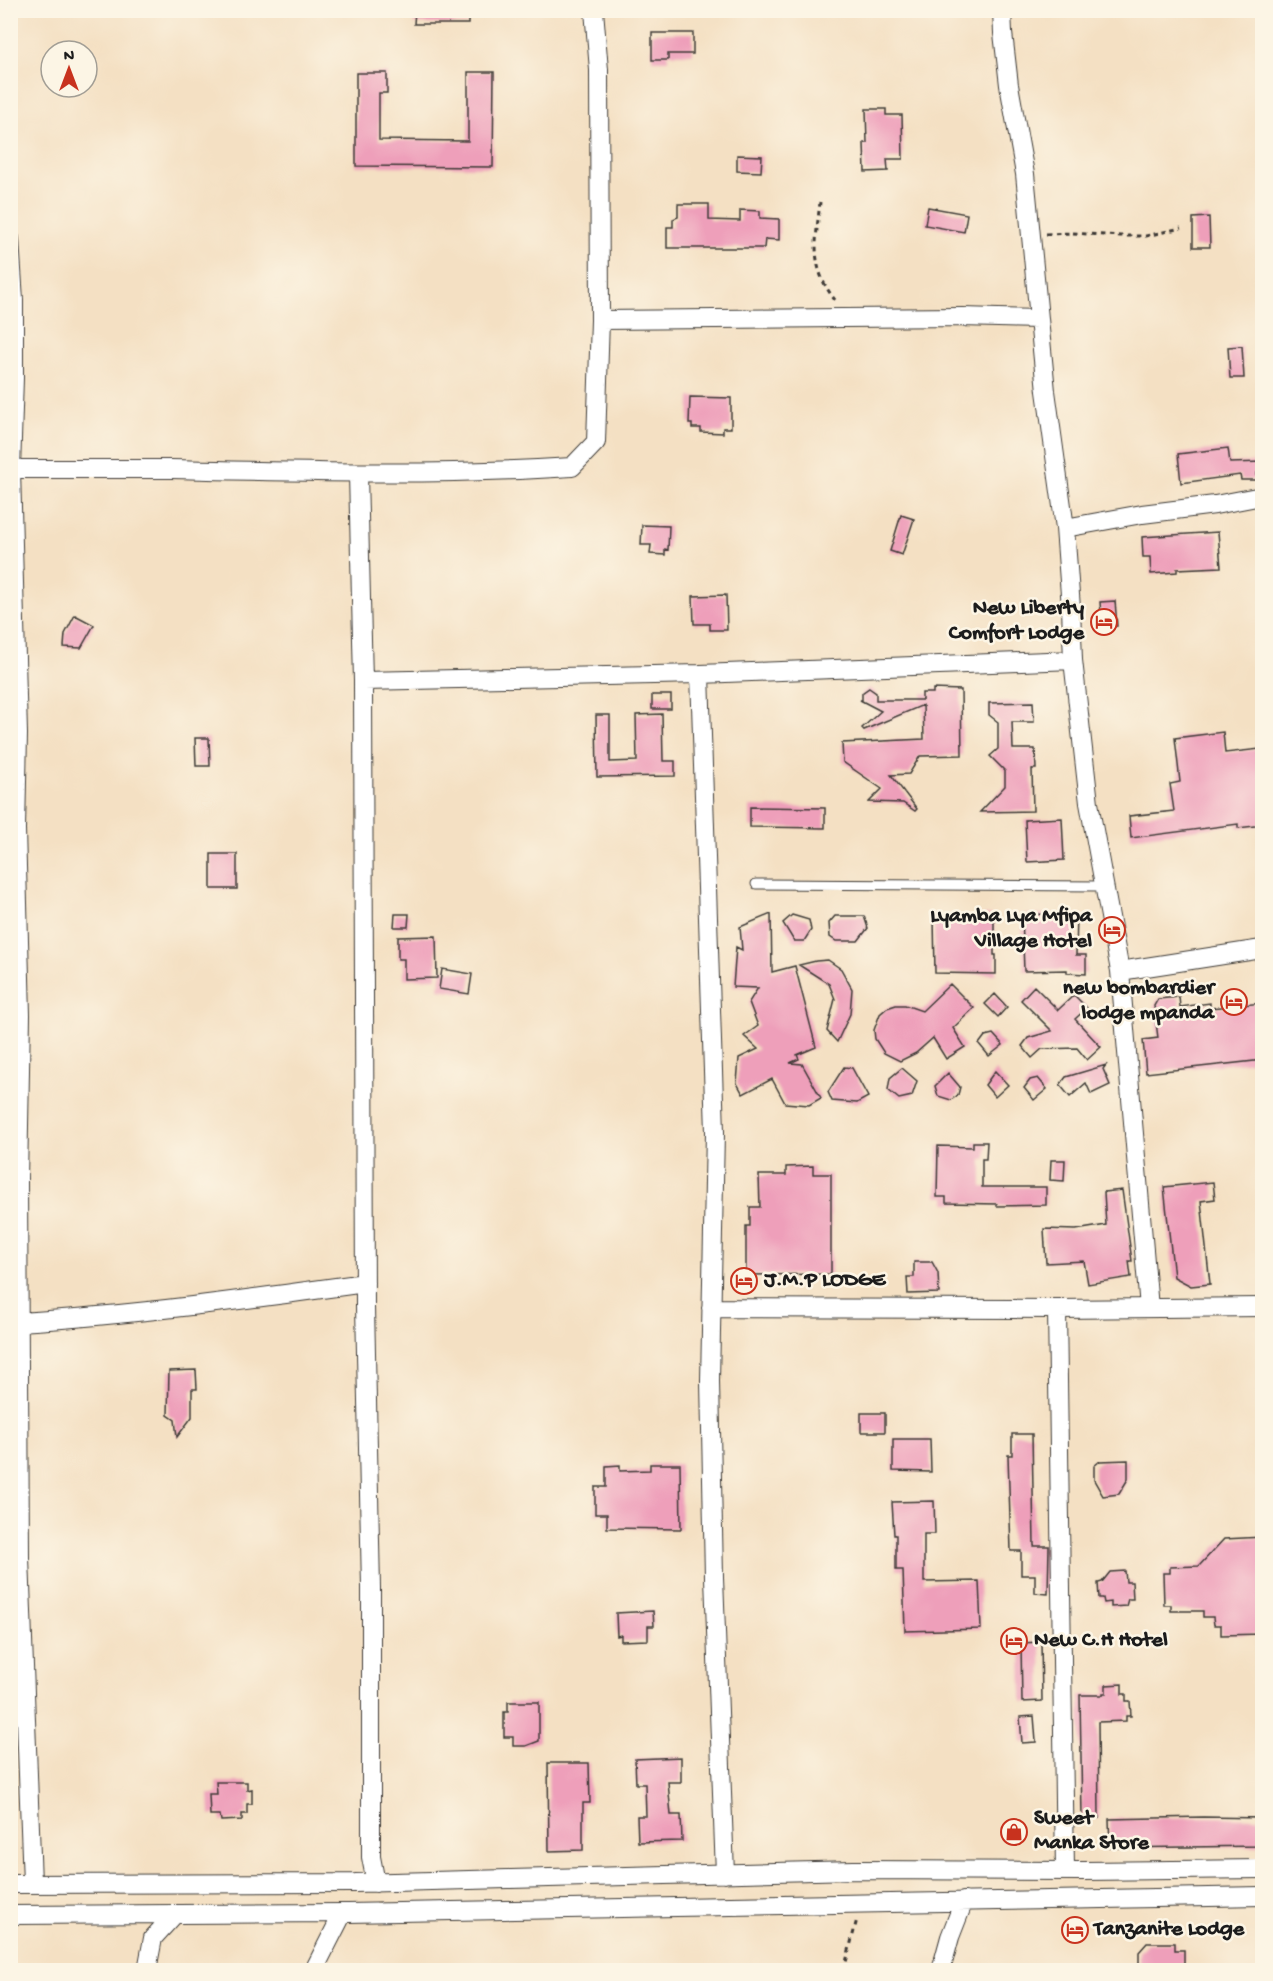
<svg xmlns="http://www.w3.org/2000/svg" width="1273" height="1981" font-family="'Gochi Hand',sans-serif">
  <style>
    .building { fill: #ee9fba }
    .lines { fill: none; stroke-linecap: round; stroke-linejoin: round }
    .lane-casing { stroke: #3c3935; stroke-width: 11 }
    .street-casing { stroke: #3c3935; stroke-width: 20 }
    .path { stroke: #3c3935; stroke-width: 3; stroke-dasharray: 4.5 4.5; stroke-linecap: butt }
    .lane { stroke: #fff; stroke-width: 9 }
    .street { stroke: #fff; stroke-width: 18 }
    .labels { text-anchor: middle; dominant-baseline: central; stroke-width: 5; stroke-linejoin: round; paint-order: stroke }
    .poi-label { font-size: 22px; font-weight: bold; fill: #1c1c1c; stroke: #fcf5e5; text-anchor: start }
  </style>
  <rect width="100%" height="100%" fill="#fcf5e5"/>
  <filter id="ink" filterUnits="userSpaceOnUse"><feTurbulence type="fractalNoise" baseFrequency=".0167" numOctaves="2"/><feDisplacementMap in="SourceGraphic" scale="12" xChannelSelector="R" yChannelSelector="G"/><feConvolveMatrix kernelMatrix="1 2 1 2 8 2 1 2 1" color-interpolation-filters="sRGB"/></filter>
  <filter id="wash" filterUnits="userSpaceOnUse"><feTurbulence type="fractalNoise" baseFrequency=".008" numOctaves="4" result="noise"/><feDisplacementMap in="SourceGraphic" scale="24" xChannelSelector="R" yChannelSelector="G"/><feGaussianBlur stdDeviation="1.35" result="paint"/><feColorMatrix in="noise" values="0 0 0 0 0 0 0 0 0 0 0 0 0 0 0 0 0 1.4 0 .05"/><feComposite in="paint" operator="in"/></filter>
  <g filter="url(#wash)">
    <rect width="100%" height="100%" fill="#f4e0c3"/>
    <g id="blocks">
      <path class="building" d="M415 10H468V24H414Z
        M652 33H693V54H668V60H652Z
        M468 72H494L493 167 356 166V73H387V93H379V140L468 141Z
        M866 109H886V115H902L903 159H887L888 171 865 172 864 143H867Z
        M737 155 762 156 761 172 737 171Z
        M678 204H709V220L740 221V210L760 211V218L779 219V240L765 239 764 248H667V227H673V219L678 217Z
        M928 207 967 214 964 232 925 225Z
        M1209 217 1210 247H1193V218Z
        M1242 346 1244 378H1230L1228 347Z
        M690 397 731 398V428H723V433L701 432V428H692V424H689Z
        M1228 448 1230 463 1263 462V472L1257 473V480H1241L1240 475 1181 483 1178 454Z
        M901 515 914 519 902 555 890 551Z
        M642 525 669 526 668 550 665 549V555L650 554 651 545H641Z
        M1218 532 1221 567 1177 569V572L1151 574 1150 557H1143L1142 537Z
        M726 595 727 630H710V624H694L693 596Z
        M1115 601 1117 626 1102 627 1100 602Z
        M75 615 94 625 81 648 64 647 65 634Z
        M869 688 876 693V700H922V693H933V689L961 690 962 755 920 756 909 774 891 775 917 809 915 811 903 803 869 802 882 789 843 762 842 743 924 739 923 705 864 730 862 728 881 711 860 700H862V693Z
        M652 695H671V709H652Z
        M1033 702 1034 722H1012L1013 749H1035L1036 769H1032L1033 811 980 812 1005 786V771L990 756 998 749V722L989 715V703Z
        M662 714 663 761H675V776L597 777 596 715H610V762L637 761 636 715Z
        M1223 732 1225 753 1260 749 1263 769V825L1238 828V824L1131 838 1129 816 1174 811 1170 784 1180 782 1175 738Z
        M195 738H209L210 766H196Z
        M750 807 825 808V828L750 827Z
        M1062 818 1064 860 1027 862 1025 820Z
        M211 854H237V889H211Z
        M395 914H409L408 927H394Z
        M771 914 772 972 795 966 816 1047 797 1055 799 1059 790 1063 802 1064 821 1098 809 1105 785 1103 772 1079 743 1094 737 1083 739 1058 758 1049 744 1036 758 1026 749 1002 758 988 733 987 736 947 742 950 740 927Z
        M1022 914 1077 915 1076 955H1086V974L1067 973V970L1024 971Z
        M792 915 809 920 811 930 804 941H794L783 923Z
        M976 915H994V955H996V974L935 973 934 918H976Z
        M835 916H864L868 928 858 941H836L830 937 829 923Z
        M436 936 437 978 404 979V959H398V937Z
        M828 960 841 969 852 989 850 1014 837 1042 827 1031 835 999 829 984 799 965 816 961Z
        M442 969 472 974 469 994 439 989Z
        M950 984 974 1008 953 1028 965 1047 946 1059 933 1038 916 1053 900 1061 884 1053 875 1039 874 1030 880 1014 887 1008 896 1005H905L922 1011Z
        M1034 986 1058 1010 1074 995 1087 1008 1075 1019 1101 1047 1087 1060 1077 1048 1042 1049 1032 1058 1022 1046 1028 1038 1052 1031 1021 1000Z
        M995 994 1007 1007 998 1017 985 1004Z
        M1179 997 1180 1007 1210 1003V1008L1263 1003V1060L1146 1073 1143 1040 1158 1038 1154 1006 1158 999Z
        M993 1034 1003 1045 989 1056 979 1044 985 1036Z
        M1106 1065 1103 1069 1110 1085 1091 1094 1086 1083 1070 1097 1060 1085 1066 1077Z
        M844 1067 852 1068 868 1097 857 1103 832 1101 828 1092Z
        M902 1068 917 1081 912 1096 899 1099 888 1090 890 1078Z
        M995 1071 1008 1085 995 1097 985 1085Z
        M948 1073 960 1087 958 1095 951 1100 938 1096 935 1086Z
        M1038 1078 1047 1089 1034 1100 1024 1088 1030 1080Z
        M973 1142H987L986 1159H982V1187H1046V1205L997 1206V1204L946 1203V1197H937L938 1146 973 1147Z
        M1051 1160H1065L1064 1181 1050 1180Z
        M813 1166V1174H831V1274L746 1275V1226H750V1207H760L759 1175H786V1167Z
        M1213 1182 1215 1199 1201 1201 1210 1284 1191 1286 1174 1277 1164 1187Z
        M1122 1190 1132 1261H1129L1131 1277 1088 1284 1084 1261 1046 1263 1044 1229 1076 1230 1106 1225 1104 1192Z
        M914 1262H932L938 1273 939 1293 908 1294 907 1277H914Z
        M196 1370 197 1389H192V1417L177 1437 175 1420 168 1415 169 1371Z
        M861 1413H885V1432H861Z
        M1012 1434H1032L1034 1546H1049L1048 1594 1035 1593V1575H1021V1551H1011L1008 1455H1012Z
        M893 1439H930L931 1472 893 1471Z
        M1128 1460V1479L1119 1494 1103 1496 1094 1480V1466L1100 1461Z
        M650 1464H680L681 1529 607 1528V1514H595V1487H606V1466L620 1465V1471L650 1470Z
        M934 1501 935 1534H924V1582L979 1581 981 1629 905 1631 903 1570H896V1535H894L892 1502Z
        M1263 1537V1634L1221 1635V1625H1214L1213 1617H1203V1611H1171V1605H1164L1163 1573H1170V1567L1199 1566 1224 1539Z
        M1125 1571 1126 1582H1132L1133 1599H1128L1126 1606 1111 1607V1602L1104 1603 1103 1598H1099L1098 1583 1102 1582 1110 1572Z
        M653 1611 654 1626H648V1640L621 1641V1635L617 1636 616 1613Z
        M1041 1642 1042 1701 1022 1702 1021 1643Z
        M1122 1684V1694H1126V1701H1130L1131 1716H1126V1721L1098 1722 1099 1818H1082L1080 1695H1103V1693H1106V1685Z
        M508 1702H539V1741L526 1746H513V1737H504V1712H508Z
        M1034 1716 1036 1742 1022 1743 1020 1717Z
        M681 1757V1782H668L671 1815H681L682 1841 638 1842 637 1816H646L645 1784H636L635 1759Z
        M548 1763H589L590 1803H583V1850L549 1851Z
        M216 1782H247V1790L252 1789V1804H247V1814H242V1820L221 1821 220 1815H210L209 1794H217Z
        M1203 1817 1263 1818V1846L1110 1848 1109 1819Z
        M1147 1943H1175V1950H1184V1963L1177 1967 1139 1966V1952Z"/>
    </g>
  </g>
  <g filter="url(#ink)">
    <use href="#blocks" fill-opacity="0" stroke="#3c3935" stroke-width="1.5"/>
    <g class="lines">
      <defs>
        <path id="lane" d="M756 884 1103 886"/>
        <path id="street" d="M1002 10 1003 33 1009 85 1025 174 1046 391 1065 528 1071 608 1073 660 1089 803 1120 971 1149 1308
          M10 239 14 300V378L11 469 18 734 16 829 21 1015 18 1181 20 1557 32 1883
          M600 320 962 317 1038 319
          M11 469C64 469 118 469 171 469 305 472 438 476 572 467L596 442 600 320 599 70 594 10
          M358 474 363 681 365 1306 371 1588V1857L376 1883
          M1065 528 1142 514 1215 505 1262 496
          M700 674 715 1132 710 1381 714 1577 725 1874
          M363 681 700 674 1073 660
          M1120 971 1262 949
          M711 1308 1057 1309 1262 1307
          M1057 1309 1065 1871
          M19 1322C135 1315 250 1299 365 1283
          M10 1884 355 1883 854 1870 1084 1871 1262 1869
          M10 1915 348 1913 1262 1896
          M147 1970 153 1938 175 1914
          M314 1970 343 1913
          M941 1970 950 1937 964 1901"/>
      </defs>
      <use href="#lane" class="lane-casing"/>
      <use href="#street" class="street-casing"/>
      <path class="path" d="M820 202C816 240 809 267 835 300
        M1046 234 1072 233 1120 236H1146L1181 228
        M844 1970 857 1919"/>
      <use href="#lane" class="lane"/>
      <use href="#street" class="street"/>
    </g>
  </g>
  <defs>
    <symbol id="hotel-ring" viewBox="-11 -11 22 22"><circle r="9.5" fill="#fcf5e5" stroke="#c8321e" stroke-width="1.5"/><path d="M-6-4.5h1.5V1H6V5H4.5V3h-9V5H-6ZM-4 0a1.8 1.8 0 1 1 3.6 0ZM.5 0V-2.5h3Q6-2.5 6 0Z" fill="#c8321e"/></symbol>
    <symbol id="shop-ring" viewBox="-11 -11 22 22"><circle r="9.5" fill="#fcf5e5" stroke="#c8321e" stroke-width="1.5"/><path d="M-5-2.5h2.3a2.7 3.5 0 0 1 5.4 0H5L5.5 6h-11ZM-1.5-2.5h3a1.5 2.3 0 0 0-3 0Z" fill="#c8321e"/></symbol>
  </defs>
  <g fill-rule="evenodd">
    <use href="#hotel-ring" x="1089" y="607" width="30" height="30"/>
    <use href="#hotel-ring" x="1097" y="915" width="30" height="30"/>
    <use href="#hotel-ring" x="1219" y="987" width="30" height="30"/>
    <use href="#hotel-ring" x="729" y="1266" width="30" height="30"/>
    <use href="#hotel-ring" x="999" y="1626" width="30" height="30"/>
    <use href="#shop-ring" x="999" y="1817" width="30" height="30"/>
    <use href="#hotel-ring" x="1060" y="1915" width="30" height="30"/>
  </g>
  <g class="labels">
    <g class="poi-label">
      <text x="1084" y="609" text-anchor="end">New Liberty<tspan x="1084" dy="25">Comfort Lodge</tspan></text>
      <text x="1092" y="917" text-anchor="end">Lyamba Lya Mfipa<tspan x="1092" dy="25">Village Hotel</tspan></text>
      <text x="1214" y="989" text-anchor="end">new bombardier<tspan x="1214" dy="25">lodge mpanda</tspan></text>
      <text x="764" y="1281">J.M.P LODGE</text>
      <text x="1034" y="1641">New C.H Hotel</text>
      <text x="1034" y="1819">Sweet<tspan x="1034" dy="25">Manka Store</tspan></text>
      <text x="1094" y="1930">Tanzanite Lodge</text>
    </g>
  </g>
  <rect width="1273" height="1981" fill="none" stroke="#fcf5e5" stroke-width="36"/>
  <g transform="translate(69 69)"><circle r="28" fill="#fcf5e5" stroke="#a29e95" stroke-width="1.5"/>
  <path d="M0-4.5L10 22L0 15L-10 22Z" fill="#c8321e"/>
  <text y="-9" font-size="16" font-weight="bold" text-anchor="middle" fill="#1c1c1c">N</text>
  </g>
</svg>
